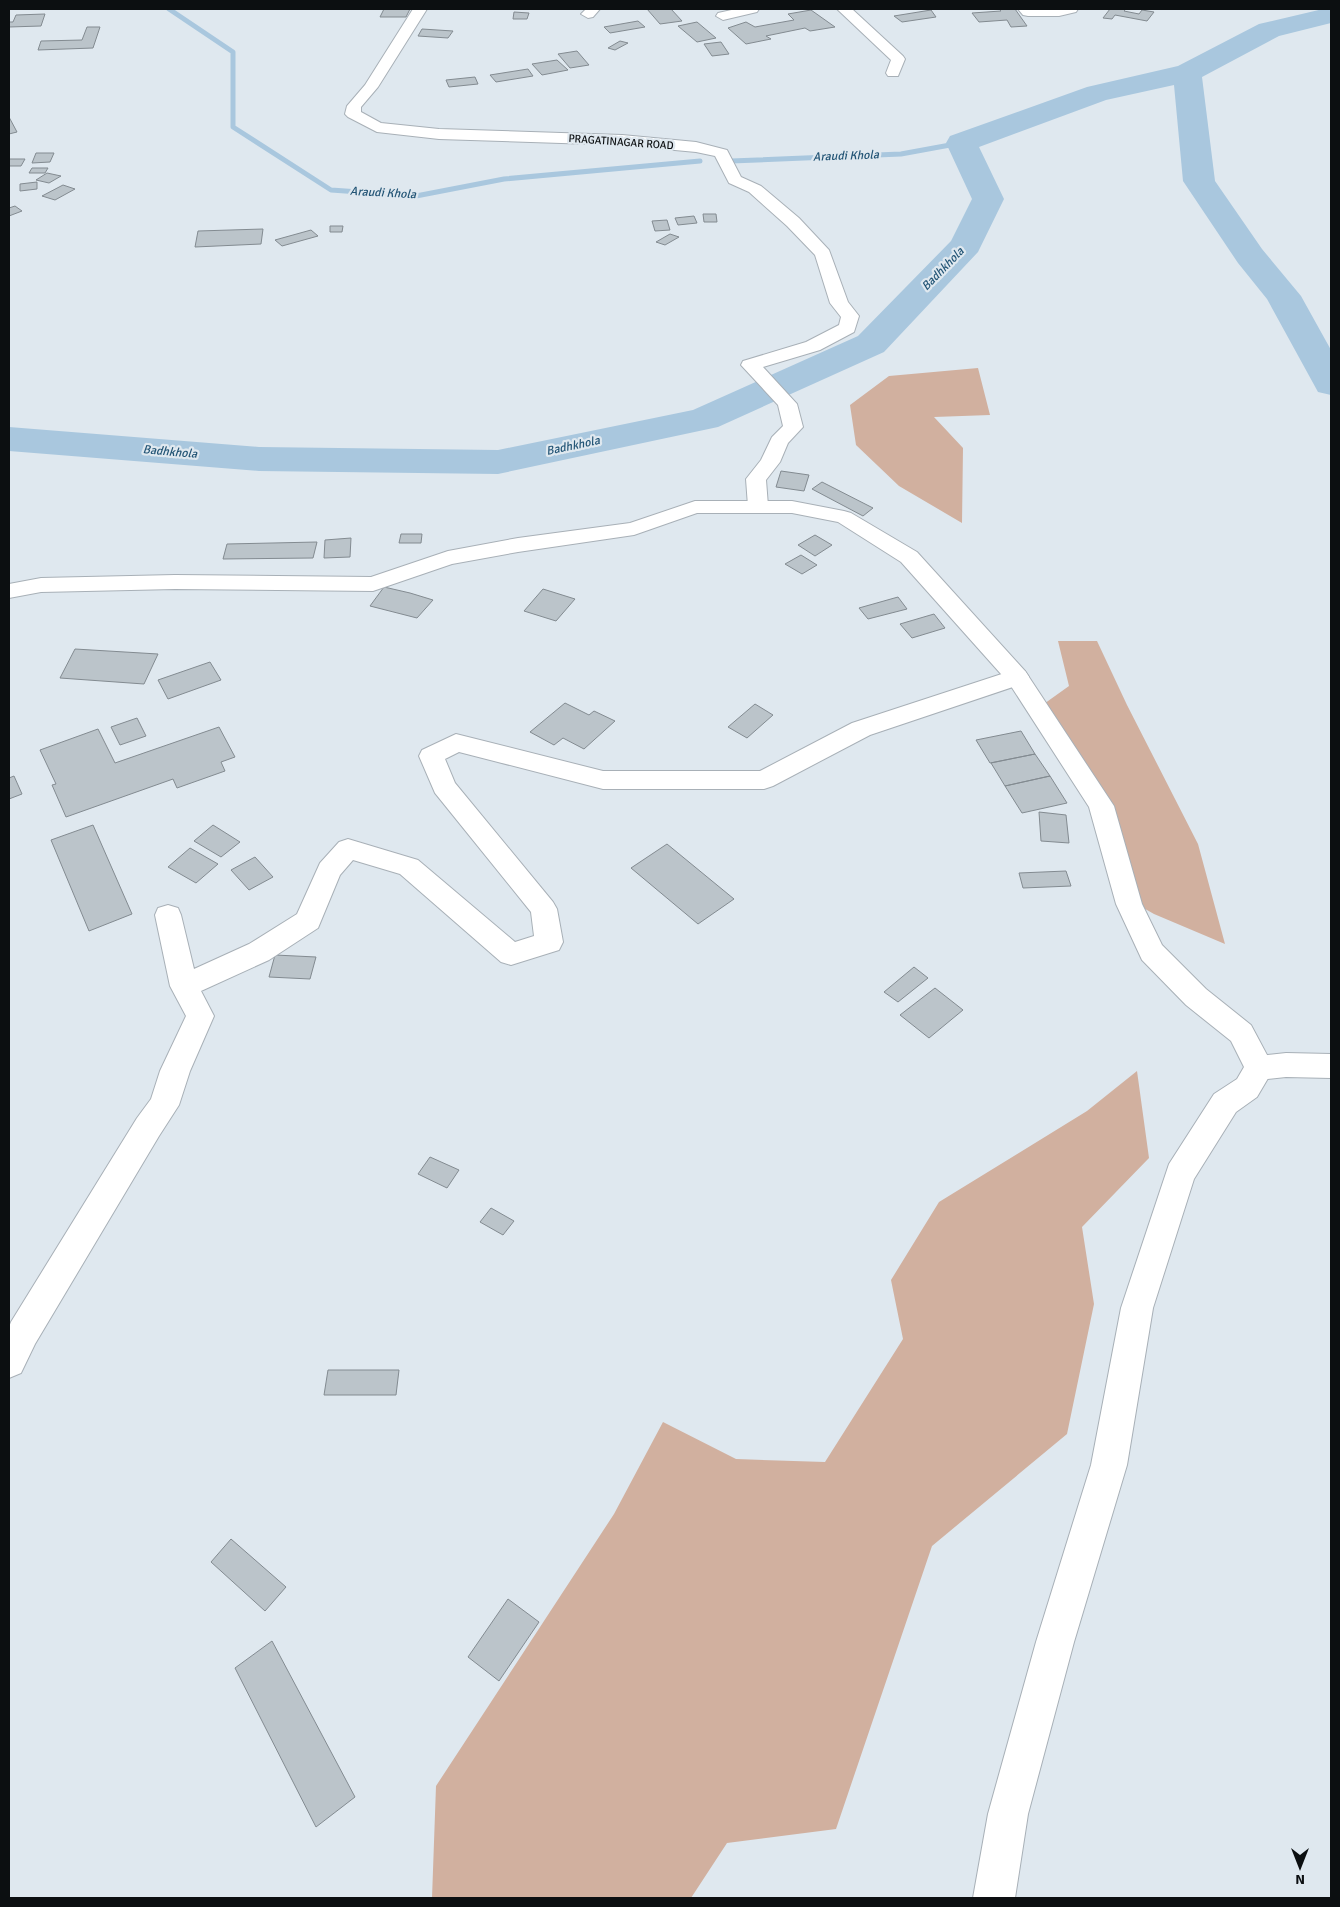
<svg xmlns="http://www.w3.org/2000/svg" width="1340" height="1907" font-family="Signika,sans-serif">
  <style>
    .forest { fill: #d1b09f }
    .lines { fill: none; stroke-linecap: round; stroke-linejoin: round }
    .stream { stroke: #a9c7de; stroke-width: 5 }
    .river { fill: #a9c7de; fill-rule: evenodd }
    .building { fill: #bbc4ca; stroke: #838b91 }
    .minor-casing { stroke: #a8b0b7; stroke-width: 2 }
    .major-casing { stroke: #a8b0b7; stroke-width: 2 }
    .minor { fill: #fff; fill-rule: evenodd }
    .major { fill: #fff; fill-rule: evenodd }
    .labels { text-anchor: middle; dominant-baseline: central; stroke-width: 4.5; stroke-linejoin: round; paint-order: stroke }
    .far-street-label { font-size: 11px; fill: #0c0f11; stroke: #dfe8ef }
    .far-water-label { font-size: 12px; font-style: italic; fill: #225475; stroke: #dfe8ef }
  </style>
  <rect width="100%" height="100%" fill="#dfe8ef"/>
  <path class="forest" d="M978 368 990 415 934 417 963 448 962 523 899 486 856 445 850 405 889 376Z
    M1058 641H1097L1127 705 1198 844 1225 944 1154 914 1117 893 1084 783 1041 706 1069 686Z
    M1137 1071 1149 1158 1082 1227 1094 1304 1067 1434 932 1546 836 1829 727 1843 691 1898H432L436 1786 614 1514 663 1422 736 1459 825 1462 903 1339 891 1280 939 1202 1087 1111Z"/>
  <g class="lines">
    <path class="stream" d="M169 9 233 52V127L331 190 416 196 504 179 700 161
      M731 161 901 154 961 143"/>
    <path class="river" d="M1323 9H1331V23L1279 36 1202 77 1215 181 1262 249 1301 296 1331 350V395L1318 392 1267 299 1238 263 1183 181 1174 85 1106 100 979 147 1004 199 978 252 884 352 718 427 498 474 259 471 9 451V427L259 447 498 450 693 410 858 336 951 241 972 199 946 143 950 136 1087 87 1178 66 1259 24Z"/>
  </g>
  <path class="building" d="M384 9H410L406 17H380Z
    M647 9H671L682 21 660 24Z
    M999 9H1015L1027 26 1011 27 1007 20 979 22 972 13 1001 11Z
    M1110 9H1126L1124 11 1139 14 1142 10 1154 12 1147 21 1115 15 1112 19 1103 18Z
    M811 10 835 27 810 31 805 28 766 36 771 39 746 44 728 28 746 22 755 27 794 20 788 14Z
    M931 10 936 17 902 22 894 16Z
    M514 12 529 13 527 19H513Z
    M45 14 41 26 9 27V22H13L16 15Z
    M638 21 645 27 610 33 604 27Z
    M697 22 716 38 697 42 678 26Z
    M87 27H100L93 48 38 50 41 41 82 40Z
    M422 29 453 31 448 38 418 36Z
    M620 41 628 43 615 50 608 48Z
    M721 42 729 54 712 56 704 44Z
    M577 51 589 65 570 68 558 54Z
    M557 60 568 70 542 75 532 64Z
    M528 69 533 76 496 82 490 75Z
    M475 77 478 84 449 87 446 80Z
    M9 117 17 132 9 134Z
    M36 153H54L50 162 32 163Z
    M9 159H25L21 166H9Z
    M32 168H48L45 173H29Z
    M47 173 61 176 49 183 36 180Z
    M37 182V189L20 191V184Z
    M63 185 75 189 55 200 42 196Z
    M15 206 22 211 9 216V208Z
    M703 214H716L717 222H704Z
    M694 216 697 223 678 225 675 218Z
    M667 220 670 230 655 231 652 221Z
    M330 226H343L342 232H330Z
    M263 229 261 244 195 247 198 231Z
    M311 230 318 236 282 246 275 240Z
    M670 234 679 237 665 245 656 242Z
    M781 471 809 475 804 491 776 487Z
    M822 482 873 508 863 516 812 489Z
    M401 534H422L421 543H399Z
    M815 535 832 545 815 556 798 545Z
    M351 538 350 557 324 558 325 540Z
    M317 542 313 558 223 559 227 544Z
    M801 555 817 565 802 574 785 564Z
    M384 587 410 593 433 600 417 618 370 606Z
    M543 589 575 599 556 621 524 611Z
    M898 597 907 609 868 619 859 608Z
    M934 614 945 628 912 638 900 624Z
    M75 649 158 654 144 684 60 678Z
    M210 662 221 680 168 699 158 680Z
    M565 703 589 715 594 711 615 721 584 749 563 738 554 745 530 732Z
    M755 704 773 715 747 738 728 727Z
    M137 718 146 736 120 745 111 727Z
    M219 727 235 757 221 762 225 771 177 788 173 779 66 817 52 785 56 784 40 750 98 729 115 763Z
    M1021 731 1035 754 990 763 976 740Z
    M1035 754 1050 776 1005 786 991 763Z
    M14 776 22 794 9 799V778Z
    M1050 776 1067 803 1022 813 1005 786Z
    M1039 812 1066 815 1069 843 1041 841Z
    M93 825 132 914 89 931 51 840Z
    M213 825 240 842 221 857 194 841Z
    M667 844 734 899 698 924 631 868Z
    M190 848 218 864 196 883 168 867Z
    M255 857 273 877 249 890 231 870Z
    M1066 871 1071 886 1023 888 1019 873Z
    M275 955 316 957 310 979 269 977Z
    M914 967 928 978 898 1002 884 992Z
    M935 988 963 1010 929 1038 900 1015Z
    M430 1157 459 1170 447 1188 418 1174Z
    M491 1208 514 1221 503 1235 480 1222Z
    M328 1370H399L396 1395H324Z
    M231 1539 286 1587 265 1611 211 1562Z
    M508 1599 539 1622 499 1681 468 1657Z
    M272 1641 355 1797 316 1827 235 1668Z"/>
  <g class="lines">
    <defs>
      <path id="minor" d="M413 9H427L378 87 361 107V112L381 123 439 129 622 135 696 142 727 150 741 177 761 186 799 218 829 250 848 302 859 316 854 332 820 350 763 367 797 404 803 427 788 443 780 462 766 480 768 506 765 510 758 512 751 510 748 506 746 479 761 460 772 437 783 426 778 405 741 365 743 361 806 342 839 325 841 317 830 303 815 255 787 226 749 192 729 183 715 156 696 152 622 145 439 139 377 132 348 117 345 114 347 106 365 85Z
        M586 9H600L593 17 588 18 581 14Z
        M736 9H759L757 12 723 20 716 16 718 13Z
        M837 9H852L903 56 905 59 898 76H888L886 73 891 60Z
        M1018 9H1078L1076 12 1059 16H1028L1023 15Z
        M1017 669 1025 671 1029 677 1025 683 870 735 773 786 764 789H603L459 752 445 759 455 783 553 902 557 909 563 942 559 950 511 965 501 962 400 874 353 860 340 875 318 928 269 960 201 991 214 1016 190 1071 179 1105 159 1136 35 1344 21 1373 9 1378V1327L11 1322 137 1118 151 1099 160 1071 186 1016 170 986 155 915 158 908 168 905 178 908 181 915 194 969 249 944 297 914 320 863 339 842 348 839 418 860 515 942 534 936 531 912 435 793 419 756 422 750 456 734 603 771H760L852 723Z
        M1286 1053 1331 1054V1078L1286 1077 1259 1080 1249 1077 1244 1068 1249 1059 1259 1056Z"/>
      <path id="major" d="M695 501H792L844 511 851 513 917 552 1025 671 1114 806 1142 904 1162 945 1206 989 1251 1025 1274 1068 1257 1097 1236 1112 1194 1179 1153 1308 1127 1465 1074 1642 1028 1814 1015 1898H973L988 1814 1036 1642 1091 1465 1121 1308 1169 1164 1214 1094 1237 1079 1244 1067 1231 1041 1186 1005 1142 960 1116 904 1089 807 1009 683 901 562 838 522 792 513H697L634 535 518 552 452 564 373 591 175 589 41 592 9 598V584L41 578 175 575 371 577 448 551 518 538 630 523Z"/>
    </defs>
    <use href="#minor" class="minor-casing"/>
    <use href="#major" class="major-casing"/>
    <use href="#minor" class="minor"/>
    <use href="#major" class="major"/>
  </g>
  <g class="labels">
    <g class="far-street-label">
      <text transform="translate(621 142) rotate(4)">PRAGATINAGAR ROAD</text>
    </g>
    <g class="far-water-label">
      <text transform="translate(846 156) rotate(-2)">Araudi Khola</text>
      <text transform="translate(383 193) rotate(3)">Araudi Khola</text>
      <text transform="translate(943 269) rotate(-46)">Badhkhola</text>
      <text transform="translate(573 446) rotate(-12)">Badhkhola</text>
      <text transform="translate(170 452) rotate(5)">Badhkhola</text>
    </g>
  </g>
  <rect width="1340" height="1907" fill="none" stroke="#0c0f11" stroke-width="20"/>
  <g transform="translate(1300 1867) rotate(180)" stroke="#dfe8ef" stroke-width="4" paint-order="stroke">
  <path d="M0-4L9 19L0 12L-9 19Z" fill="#0c0f11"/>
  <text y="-8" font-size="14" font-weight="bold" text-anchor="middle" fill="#0c0f11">N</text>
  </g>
</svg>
